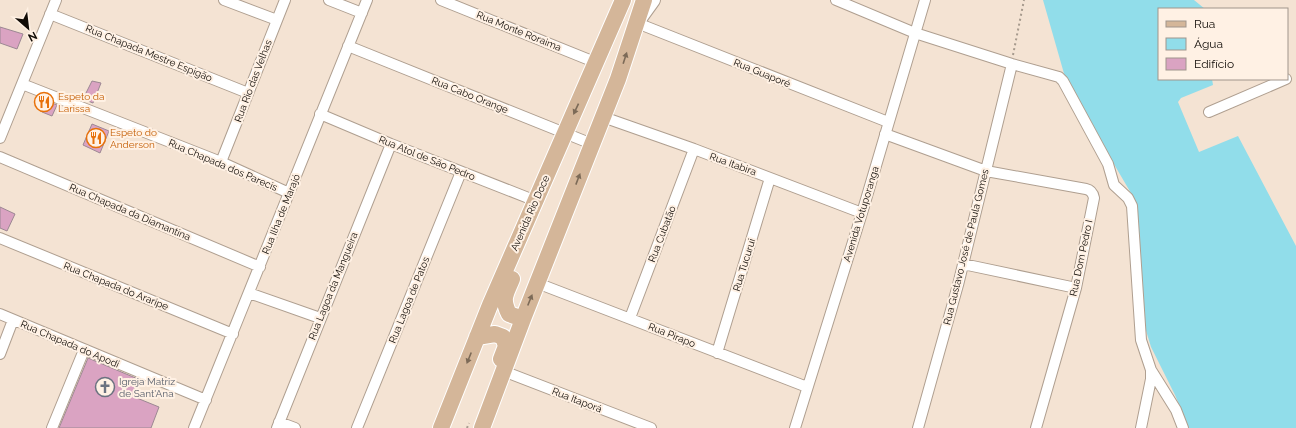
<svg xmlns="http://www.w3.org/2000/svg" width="1296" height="428" font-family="Raleway,sans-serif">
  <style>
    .water { fill: #91ddea }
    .building { fill: #daa3c2; stroke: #9c8893 }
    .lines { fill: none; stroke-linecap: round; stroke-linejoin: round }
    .minor-casing { stroke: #af9f90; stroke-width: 12 }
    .secondary-casing { stroke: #af9f90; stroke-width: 16 }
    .primary-casing { stroke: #fff; stroke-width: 18 }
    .path { stroke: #a69a8d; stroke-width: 2; stroke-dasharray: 2 3; stroke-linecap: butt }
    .minor { stroke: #fff; stroke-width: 10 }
    .secondary { stroke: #fff; stroke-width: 14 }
    .primary { stroke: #d4b699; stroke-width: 16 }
    .oneway { fill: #7c6a57 }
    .labels { text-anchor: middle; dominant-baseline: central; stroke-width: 4; stroke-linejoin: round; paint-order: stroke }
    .street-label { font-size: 10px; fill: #110c07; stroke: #fff1e4 }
    .food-label { font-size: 10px; fill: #c56008; stroke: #fff1e4; text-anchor: start }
    .worship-label { font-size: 10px; fill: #5b616d; stroke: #fff1e4; text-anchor: start }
  </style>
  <rect width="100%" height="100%" fill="#f4e3d3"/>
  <path class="water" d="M1043 0H1194L1205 9H1159V79H1212L1213 85 1181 98 1178 102 1199 152 1238 136 1296 246V428H1189L1175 395 1151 347 1144 324 1135 200 1067 84Z"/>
  <path class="building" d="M0 27 23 34 17 49 0 43Z
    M92 81 101 83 93 103 83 99Z
    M47 101 57 105 52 116 42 112Z
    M92 124 109 131 100 153 83 145Z
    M0 207 15 214 7 231 0 228Z
    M88 358 138 379 132 396 159 407 151 428H59Z"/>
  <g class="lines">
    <defs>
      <path id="minor" d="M224 0 277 20
        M329 0 362 13
        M441 0 597 63
        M836 0 915 33 1012 64 1059 77 1063 81 1108 164 1114 185 1128 198 1132 206 1141 340 1151 370V379L1141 428
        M50 14 248 93
        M637 23 888 122
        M348 46 592 144
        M22 84 221 162 289 193
        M1209 112 1286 79
        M320 114 391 144 536 201
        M603 117 694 149 862 213
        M885 134 986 171 1086 189C1091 190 1093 193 1094 198L1076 288 1036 428
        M0 138 56 0
        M0 157 260 267
        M221 162 285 0
        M0 238 233 334
        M963 264 1076 288
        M537 283 807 387
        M249 293 320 318
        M0 314 206 400
        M630 318 694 149
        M717 353 770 178
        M0 354 13 320
        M1151 370 1176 410 1183 428
        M503 371 651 428
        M279 422 295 428
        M52 428 84 350
        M194 428 367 0
        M277 428 391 144
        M357 428 461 172
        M795 428 862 213 925 0
        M918 428 958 285 1012 64"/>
      <path id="secondary" d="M640 18 653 0"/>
      <path id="primary" d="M512 279C506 294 501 298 509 314L523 319
        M477 337 495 334 503 337 506 346 501 359
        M441 428 490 305 623 0
        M482 428 523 319 618 79 644 0"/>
    </defs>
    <use href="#minor" class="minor-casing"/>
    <use href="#secondary" class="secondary-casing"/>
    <use href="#primary" class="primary-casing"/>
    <path class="path" d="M1013 55 1024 0
      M467 428 469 423"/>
    <use href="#minor" class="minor"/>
    <use href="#secondary" class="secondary"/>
    <use href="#primary" class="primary"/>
  </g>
  <defs><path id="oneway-solid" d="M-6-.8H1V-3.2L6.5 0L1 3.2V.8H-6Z"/></defs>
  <g class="oneway">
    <use href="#oneway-solid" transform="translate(625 58) rotate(-72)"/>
    <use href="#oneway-solid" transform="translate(576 109) rotate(115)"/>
    <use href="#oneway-solid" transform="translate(578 179) rotate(-69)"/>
    <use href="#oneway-solid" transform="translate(530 300) rotate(-68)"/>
    <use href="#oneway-solid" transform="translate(469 358) rotate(112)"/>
  </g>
  <defs>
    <symbol id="restaurant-ring" viewBox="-11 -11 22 22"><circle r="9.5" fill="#fff1e4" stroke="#e8710a" stroke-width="1.5"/><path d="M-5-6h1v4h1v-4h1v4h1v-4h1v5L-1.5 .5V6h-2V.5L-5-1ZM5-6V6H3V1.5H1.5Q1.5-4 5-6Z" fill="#e8710a"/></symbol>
    <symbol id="church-ring" viewBox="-11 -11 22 22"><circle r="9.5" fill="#fff1e4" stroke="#6b7280" stroke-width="1.5"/><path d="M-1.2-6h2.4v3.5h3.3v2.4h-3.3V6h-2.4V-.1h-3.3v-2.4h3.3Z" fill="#6b7280"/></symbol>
  </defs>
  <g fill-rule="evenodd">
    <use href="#restaurant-ring" x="33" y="91" width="22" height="22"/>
    <use href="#restaurant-ring" x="85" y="127" width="22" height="22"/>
    <use href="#church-ring" x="94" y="376" width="22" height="22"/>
  </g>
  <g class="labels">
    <g class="street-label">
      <text transform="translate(519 31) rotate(22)">Rua Monte Roraima</text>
      <text transform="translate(149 53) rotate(22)">Rua Chapada Mestre Espigão</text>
      <text transform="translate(762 73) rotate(22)">Rua Guaporé</text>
      <text transform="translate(253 81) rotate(-69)">Rua Rio das Velhas</text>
      <text transform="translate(470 95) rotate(22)">Rua Cabo Orange</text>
      <text transform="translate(427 158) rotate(22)">Rua Atol de São Pedro</text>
      <text transform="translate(733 164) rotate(20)">Rua Itabira</text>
      <text transform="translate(223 165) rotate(23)">Rua Chapada dos Parecis</text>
      <text transform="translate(130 212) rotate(23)">Rua Chapada da Diamantina</text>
      <text transform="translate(530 213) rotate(-66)">Avenida Rio Doce</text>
      <text transform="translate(281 214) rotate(-68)">Rua Ilha de Marajó</text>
      <text transform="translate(861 214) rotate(-73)">Avenida Votuporanga</text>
      <text transform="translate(662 234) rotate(-69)">Rua Cubatão</text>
      <text transform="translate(966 247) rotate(-76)">Rua Gustavo José de Paula Gomes</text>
      <text transform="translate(1081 258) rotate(-78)">Rua Dom Pedro I</text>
      <text transform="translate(744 265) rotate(-73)">Rua Tucurui</text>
      <text transform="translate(116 286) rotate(22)">Rua Chapada do Araripe</text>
      <text transform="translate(333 286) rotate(-68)">Rua Lagoa da Mangueira</text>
      <text transform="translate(409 300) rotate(-68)">Rua Lagoa de Patos</text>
      <text transform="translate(672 335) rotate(22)">Rua Pirapo</text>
      <text transform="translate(70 344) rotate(23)">Rua Chapada do Apodi</text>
      <text transform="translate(577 400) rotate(21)">Rua Itaporá</text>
    </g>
    <g class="food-label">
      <text x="58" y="96">Espeto da<tspan x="58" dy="12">Larissa</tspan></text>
      <text x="110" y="132">Espeto do<tspan x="110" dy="12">Anderson</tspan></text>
    </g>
    <g class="worship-label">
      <text x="119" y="381">Igreja Matriz<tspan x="119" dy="12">de Sant'Ana</tspan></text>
    </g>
  </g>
  <rect x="1158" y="8" width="130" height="72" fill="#fff1e4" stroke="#a0958c"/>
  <rect x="1166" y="21" width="20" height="6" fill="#d4b699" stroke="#a0958c"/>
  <text x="1194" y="28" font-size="12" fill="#110c07">Rua</text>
  <rect x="1166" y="38" width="20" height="12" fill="#91ddea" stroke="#a0958c"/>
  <text x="1194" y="48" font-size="12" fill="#110c07">Água</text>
  <rect x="1166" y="58" width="20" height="12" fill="#daa3c2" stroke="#a0958c"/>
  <text x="1194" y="68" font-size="12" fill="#110c07">Edifício</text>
  <g transform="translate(28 28) rotate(152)" stroke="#fff1e4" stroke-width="3" paint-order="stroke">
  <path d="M0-3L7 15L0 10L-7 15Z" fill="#110c07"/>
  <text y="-6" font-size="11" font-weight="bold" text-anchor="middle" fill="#110c07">N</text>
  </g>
</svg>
